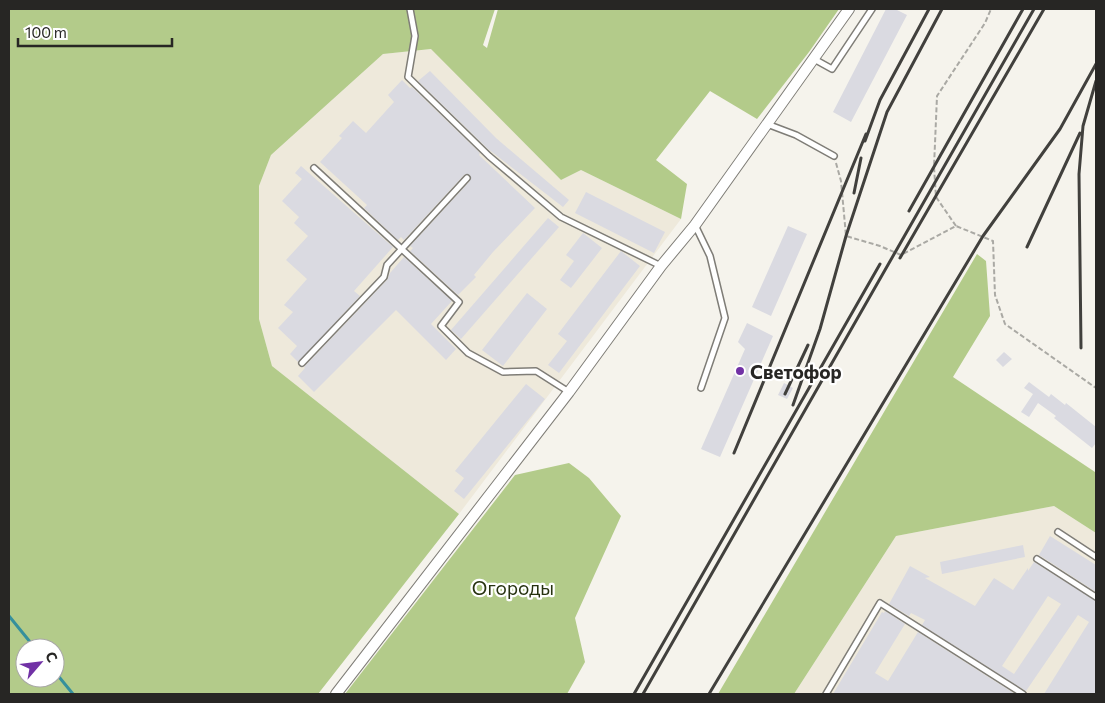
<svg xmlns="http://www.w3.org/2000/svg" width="1105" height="703" font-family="Commissioner,sans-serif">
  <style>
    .built { fill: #eee9db }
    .green { fill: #b3cb8a; fill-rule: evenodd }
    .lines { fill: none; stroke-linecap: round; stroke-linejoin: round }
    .stream { stroke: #36909c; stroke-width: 3 }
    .building { fill: #dadae1; fill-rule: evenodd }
    .lane-casing { stroke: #7f7d77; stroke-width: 8 }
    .street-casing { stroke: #7f7d77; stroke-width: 12 }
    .path { stroke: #aaa9a4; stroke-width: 2; stroke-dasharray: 5 2.5; stroke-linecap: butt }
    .lane { stroke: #fff; stroke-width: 5 }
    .street { stroke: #fff; stroke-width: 10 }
    .rail { stroke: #41403d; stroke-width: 3 }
    .poi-dot { fill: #7131a5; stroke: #fff; stroke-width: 2 }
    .labels { text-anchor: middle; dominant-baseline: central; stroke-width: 4.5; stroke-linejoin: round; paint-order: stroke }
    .poi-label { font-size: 19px; font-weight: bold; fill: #272624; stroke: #fff; text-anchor: start }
    .park-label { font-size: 19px; fill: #273210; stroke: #fff }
  </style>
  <rect width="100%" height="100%" fill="#f5f3ec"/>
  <path class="built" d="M432 49 561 180 581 170 681 219 459 514 272 366 259 319V186L271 155 383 54Z
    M1054 506 1096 533V694H794L896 536Z"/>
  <path class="green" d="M9 9H495L483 45 487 48 498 9H839L809 52 757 119 710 91 656 160 687 184 681 219 581 170 561 180 431 49 383 54 271 155 259 186V319L272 366 459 514 318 694H9ZM25 648H55V678H25Z
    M977 254 986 261 990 316 953 377 1095 472H1096V533L1054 506 896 536 794 694H718Z
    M569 463 589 478 621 516 575 618 585 662 567 694H345L515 475Z"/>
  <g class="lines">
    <path class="stream" d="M9 616 35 648
      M55 672 73 694"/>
  </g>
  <path class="building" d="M886 9H895L907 15 851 122 833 112Z
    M430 71 496 138 569 200 563 207 488 149 418 81Z
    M402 80 410 88 412 87 480 153 479 155 535 208 493 252 474 275 476 277 458 295 410 251 413 248 410 246 470 181V175L467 174 464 175 404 240 401 237 398 240 364 208 367 205 320 162 342 138 339 136 353 121 366 133 394 102 388 95Z
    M301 166 393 247 354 291 360 296 298 362 290 354 297 346 278 328 293 312 284 305 307 279 286 260 308 236 294 223 299 217 282 201 302 179 295 173Z
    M586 192 665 232 654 253 575 213Z
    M548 218 559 227 461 339 451 330Z
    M788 226 807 234 771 316 752 307Z
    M583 233 602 248 571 288 560 280 574 261 566 255Z
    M621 251 640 266 559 373 548 365 567 341 558 334Z
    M404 257 452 301 431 324 456 349 446 360 396 310 314 392 298 376 305 368 304 367 387 280 390 273Z
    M527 293 547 309 503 366 482 350Z
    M747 323 773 336 720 457 701 449 745 349 738 342Z
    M1004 352 1012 359 1003 367 996 360Z
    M1029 382 1049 397 1051 394 1065 405 1066 403 1096 427V443L1092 448 1054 418 1056 416 1038 403 1029 417 1021 412 1033 394 1024 388Z
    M784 383 793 388 787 399 778 395Z
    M526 384 545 399 464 499 454 491 464 478 455 471Z
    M1050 536 1096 565V592L1039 555Z
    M1023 545 1025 557 942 574 940 562Z
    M1034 562 1096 601V694H1044L1089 622 1078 615 1026 691 922 625 925 620 911 613 909 616 889 604 910 566 930 577 925 578 975 606 994 578 1013 590 1028 568V571ZM1048 596 1061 604 1014 674 1002 666Z
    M885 611 905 624 875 673 888 681 918 632 1015 694H833L882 612 884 613Z"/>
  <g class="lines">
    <defs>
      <path id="lane" d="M410 9 415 36 408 77 489 156 561 217 661 266
        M814 59 832 69 872 9
        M767 124 796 135 834 156
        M314 168 459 302 441 326 468 353 503 372 536 371 569 392
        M695 225 710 256 725 318 701 388
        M302 363 384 277 387 265 467 178
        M1058 532 1096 557
        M1037 559 1096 597
        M826 694 880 603 1023 694"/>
      <path id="street" d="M336 694 569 392 661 266 695 225 849 9"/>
    </defs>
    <use href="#lane" class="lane-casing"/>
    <use href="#street" class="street-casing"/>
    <path class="path" d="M836 163 841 181 846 236 880 246 901 255 956 226 993 241 995 295 1005 324 1096 388
      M956 226 936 197 934 167 937 96 985 23 991 9"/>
    <use href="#lane" class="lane"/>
    <use href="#street" class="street"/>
    <path class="rail" d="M865 141 880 100 929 9
      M854 193 861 158
      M909 211 1023 9
      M1027 247 1080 133
      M900 258 1044 9
      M1081 348 1079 174 1083 126 1096 81
      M785 394 808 345
      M793 405 820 329 846 236 887 112 942 9
      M734 453 866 134
      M634 694 880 264
      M643 694 1034 9
      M709 694 983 236 1060 129 1096 64"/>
  </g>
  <circle class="poi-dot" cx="740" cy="371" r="5"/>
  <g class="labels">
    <g class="poi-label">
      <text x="750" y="371">Светофор</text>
    </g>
    <g class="park-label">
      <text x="513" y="587">Огороды</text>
    </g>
  </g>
  <rect width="1105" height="703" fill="none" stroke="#272624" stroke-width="20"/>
  <g transform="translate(40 663) rotate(62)"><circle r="24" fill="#ffffff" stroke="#a9a8a7"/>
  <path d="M0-4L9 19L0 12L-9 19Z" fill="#7131a5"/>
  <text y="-8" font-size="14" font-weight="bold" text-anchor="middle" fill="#272624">С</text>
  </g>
  <path d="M18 38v8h154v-8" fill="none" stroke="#272624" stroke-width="2.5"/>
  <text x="25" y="38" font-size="15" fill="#272624" stroke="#ffffff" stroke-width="4" paint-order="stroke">100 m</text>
</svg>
